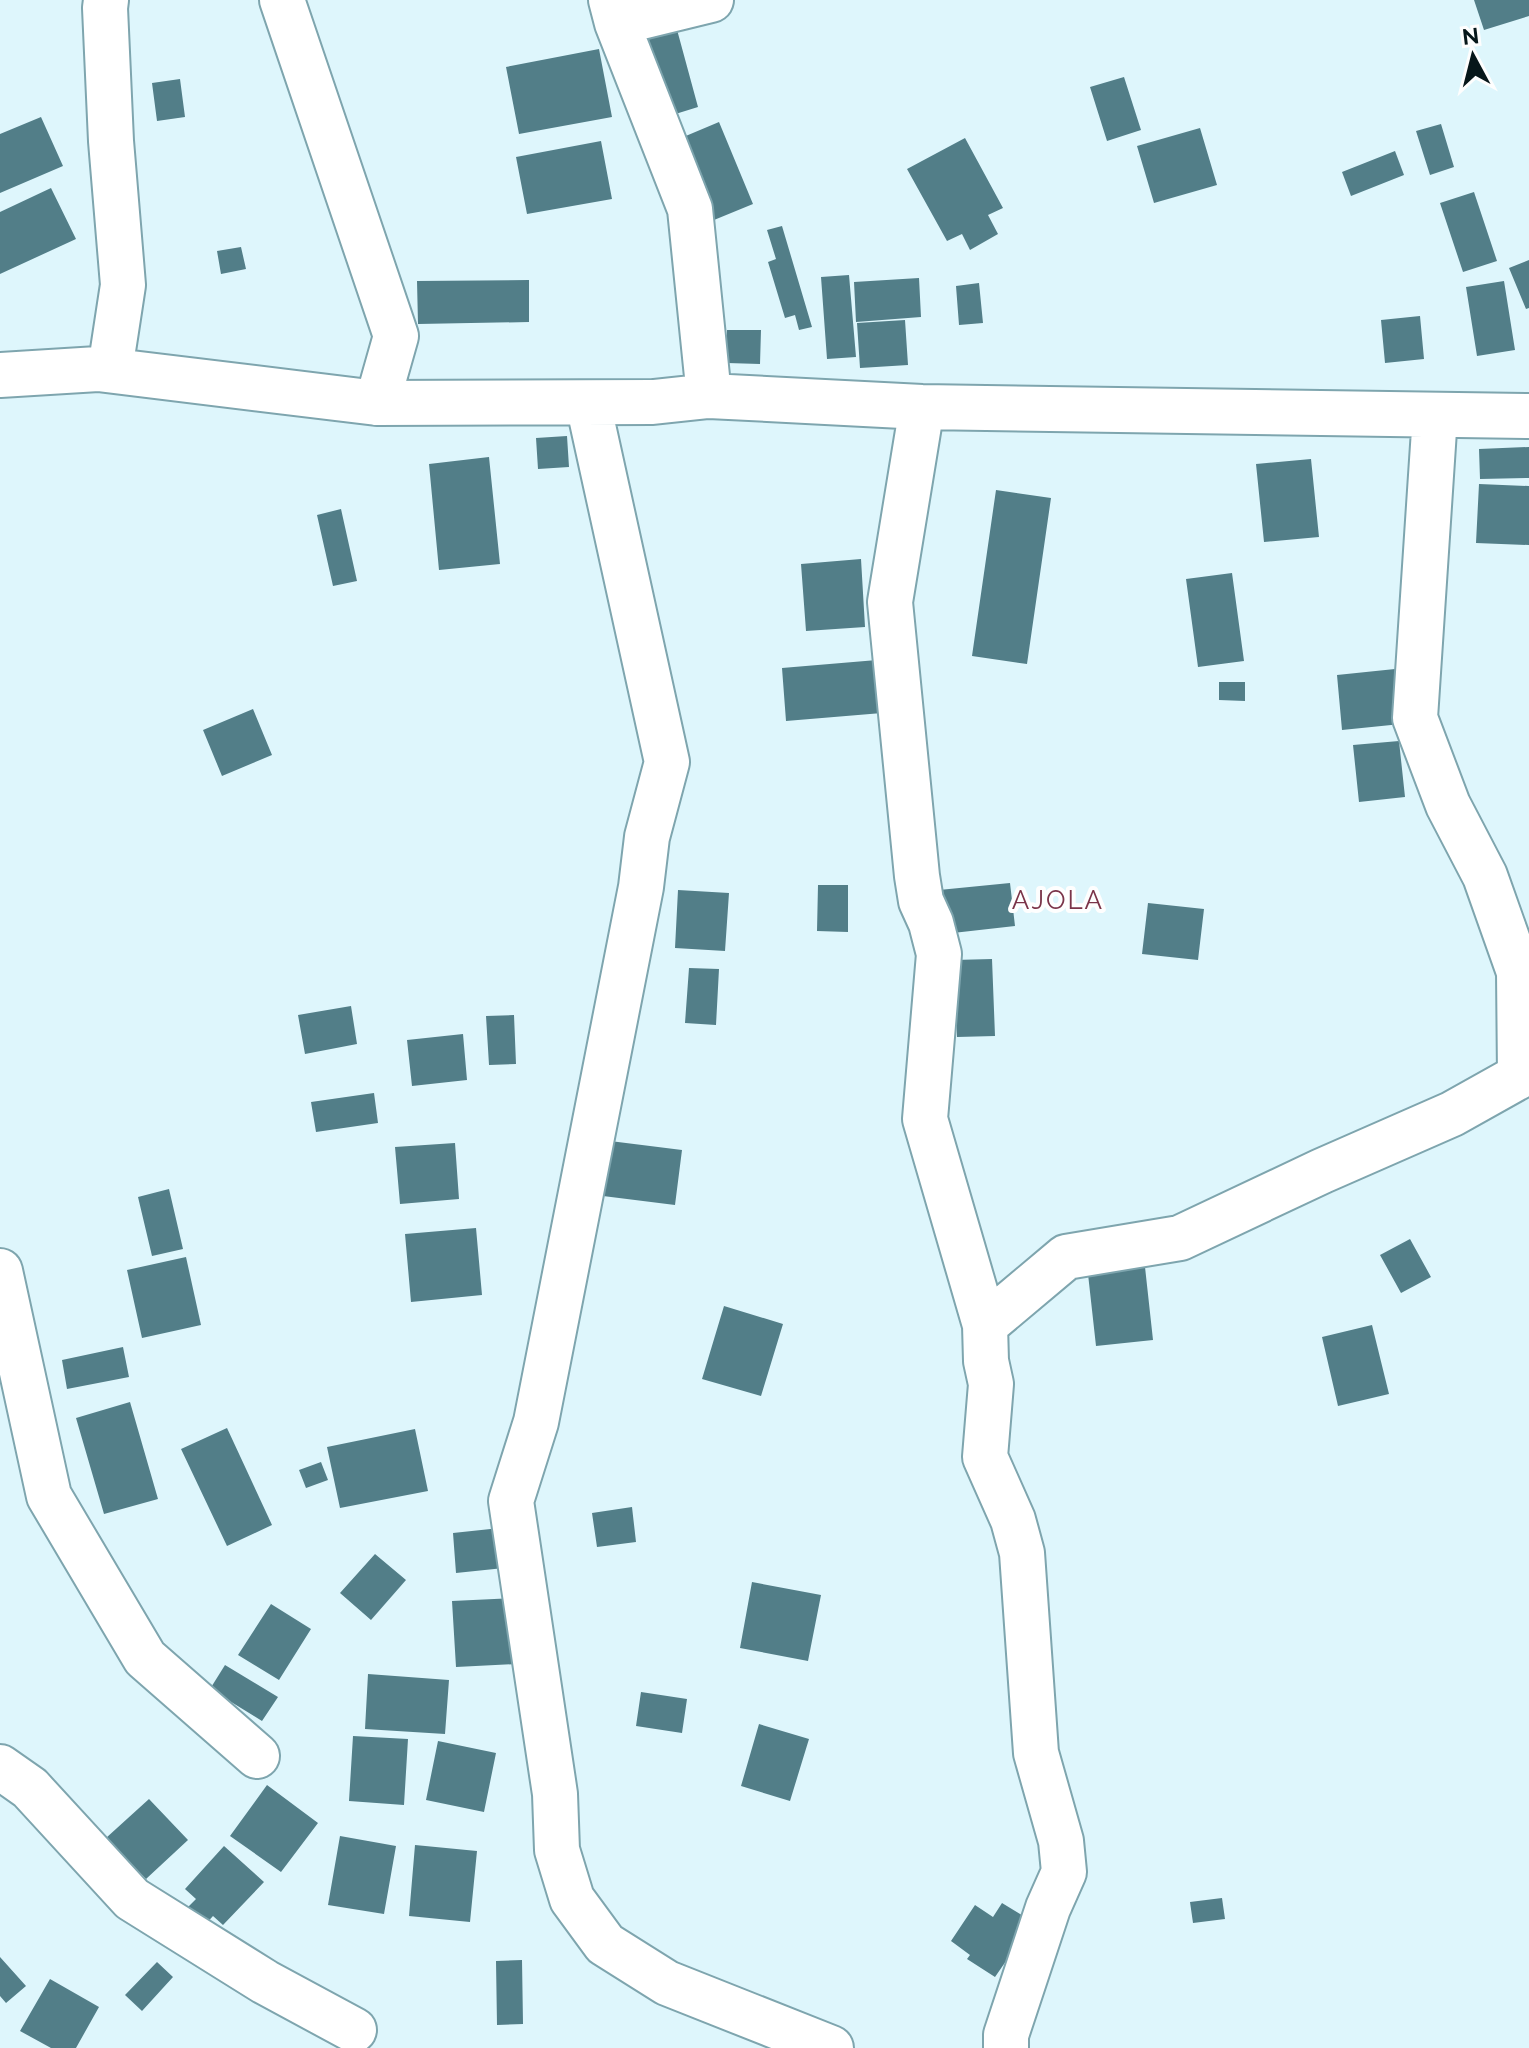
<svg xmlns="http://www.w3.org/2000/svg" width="1529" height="2048" font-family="Raleway,sans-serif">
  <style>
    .building { fill: #527e88 }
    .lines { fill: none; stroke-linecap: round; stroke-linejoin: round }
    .minor-casing { stroke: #7ea5ae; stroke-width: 48 }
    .minor { stroke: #fff; stroke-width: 44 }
    .labels { text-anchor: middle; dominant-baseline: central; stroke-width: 8; stroke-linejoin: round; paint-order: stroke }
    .quarter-label { font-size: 26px; letter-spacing: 2px; fill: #7a3449; stroke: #fefefe }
  </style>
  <rect width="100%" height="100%" fill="#def6fc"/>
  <path class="building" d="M1474 0H1529V16L1484 30Z
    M676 26 698 107 669 116 645 34Z
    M599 49 612 117 519 134 506 67Z
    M1124 77 1141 130 1107 141 1090 87Z
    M180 79 185 117 157 121 152 83Z
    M41 117 63 166 0 193V134Z
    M719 122 753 204 714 220 681 138Z
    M1441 124 1454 167 1430 175 1416 131Z
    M1200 128 1217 185 1154 203 1137 146Z
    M965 138 1003 208 988 215 998 234 970 250 962 234 947 241 907 169Z
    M601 141 612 199 527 214 516 157Z
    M1395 151 1404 175 1351 196 1342 172Z
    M51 188 76 239 0 274V212Z
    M1474 192 1497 261 1463 272 1440 203Z
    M782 226 812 327 799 330 795 315 785 318 768 262 776 259 767 230Z
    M241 247 246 269 221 274 217 251Z
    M1529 260V308L1526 309 1509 268Z
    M849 275 856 357 827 359 821 277Z
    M919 278 921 317 856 322 854 282Z
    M529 280V322L418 324 417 281Z
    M1504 281 1515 350 1477 356 1466 287Z
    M979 283 983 323 959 325 956 286Z
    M1420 316 1424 359 1385 363 1381 320Z
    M905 320 908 365 860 368 857 323Z
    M727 330H761L760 364 727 363Z
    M567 436 569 467 538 469 536 438Z
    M1529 447V478L1480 479 1479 449Z
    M489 457 500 564 439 570 429 464Z
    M1311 459 1319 537 1264 542 1256 464Z
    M1479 484 1529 486V545L1476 543Z
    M996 490 1051 498 1027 664 972 656Z
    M341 509 357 581 333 586 317 515Z
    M861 559 865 627 806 631 801 564Z
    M1232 573 1244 661 1198 667 1186 579Z
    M877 660 882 713 786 721 782 668Z
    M1395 669 1401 724 1342 730 1337 675Z
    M1219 682H1245V701L1219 700Z
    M253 709 272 755 222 776 203 730Z
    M1399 741 1405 797 1359 802 1353 745Z
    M1010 883 1015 926 944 934 939 890Z
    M818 885H848V932L817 931Z
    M678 890 729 893 725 951 675 948Z
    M1148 903 1204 909 1198 960 1142 954Z
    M992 959 995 1036 957 1037 954 960Z
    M689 968 719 969 716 1025 685 1023Z
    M351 1006 357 1044 305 1054 298 1015Z
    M514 1015 516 1064 489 1065 486 1016Z
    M463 1034 467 1080 412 1086 407 1040Z
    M374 1093 378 1123 316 1132 311 1102Z
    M602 1140 682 1150 675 1205 595 1195Z
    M455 1143 459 1199 400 1204 395 1147Z
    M169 1189 183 1249 152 1256 138 1197Z
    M476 1228 482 1295 411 1302 405 1234Z
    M1410 1239 1431 1277 1401 1293 1380 1255Z
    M186 1257 201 1325 142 1338 127 1270Z
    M1145 1267 1153 1340 1096 1346 1088 1274Z
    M724 1306 783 1324 761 1396 702 1379Z
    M1372 1325 1389 1394 1338 1406 1322 1337Z
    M123 1347 129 1377 67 1389 62 1360Z
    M130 1402 158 1499 104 1514 76 1418Z
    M227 1428 272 1525 227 1546 181 1449Z
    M415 1429 428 1491 340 1508 327 1447Z
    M321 1462 328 1480 306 1488 299 1470Z
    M632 1507 636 1542 597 1547 592 1513Z
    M500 1528 504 1568 456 1573 453 1533Z
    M375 1554 406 1580 371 1620 340 1593Z
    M752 1582 821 1595 808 1661 740 1648Z
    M514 1598 517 1664 456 1667 452 1601Z
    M271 1604 311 1629 279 1680 238 1655Z
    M225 1665 278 1697 262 1721 210 1689Z
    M368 1674 449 1680 445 1734 365 1729Z
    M641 1692 687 1699 682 1733 636 1726Z
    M759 1724 809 1739 790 1801 741 1786Z
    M353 1736 408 1739 404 1805 349 1801Z
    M438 1741 496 1753 484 1812 426 1800Z
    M267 1785 318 1823 281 1872 230 1836Z
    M149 1799 188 1840 146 1879 106 1838Z
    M340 1836 396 1846 384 1914 328 1905Z
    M415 1845 477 1851 470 1922 409 1916Z
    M224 1846 264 1882 223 1925 213 1916 204 1926 186 1909 196 1899 185 1889Z
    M1222 1898 1225 1919 1193 1923 1190 1902Z
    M1002 1903 1033 1922 995 1977 967 1959 970 1955 951 1941 975 1905 993 1917Z
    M0 1957 26 1986 6 2003 0 1996Z
    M522 1960 523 2024 497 2025 496 1961Z
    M157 1962 173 1977 142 2011 125 1995Z
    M50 1979 99 2007 76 2048H51L20 2031Z"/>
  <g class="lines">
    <defs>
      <path id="minor" d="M106 0 105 8 111 141 123 285 110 370
        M282 0 396 336 377 403
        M611 0 617 23 690 209 709 396
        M617 23 711 0
        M0 375 98 369 377 403 653 402 709 396 922 407 1529 416
        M588 403 667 762 647 837 641 887 536 1422 511 1501 555 1794 557 1850 572 1899 605 1944 667 1983 831 2048
        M922 407 890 602 917 876 921 901 931 923 939 954 925 1119 985 1325 986 1361 991 1384 985 1457 1013 1520 1022 1553 1036 1753 1061 1841 1064 1872 1048 1908 1006 2035V2048
        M0 1271 49 1496 145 1658 257 1756
        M985 1325 1066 1257 1180 1238 1322 1171 1452 1114 1520 1076 1519 972 1485 876 1448 805 1415 718 1435 415
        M0 1767 30 1788 132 1899 265 1982 354 2030"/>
    </defs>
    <use href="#minor" class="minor-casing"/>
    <use href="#minor" class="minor"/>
  </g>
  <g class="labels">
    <g class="quarter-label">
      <text x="1058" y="900">AJOLA</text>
    </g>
  </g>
  <g transform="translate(1473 56) rotate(353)" stroke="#fefefe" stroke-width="6" paint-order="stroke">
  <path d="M0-6L14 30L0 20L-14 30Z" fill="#07171a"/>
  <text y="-12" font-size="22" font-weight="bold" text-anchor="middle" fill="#07171a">N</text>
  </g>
</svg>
